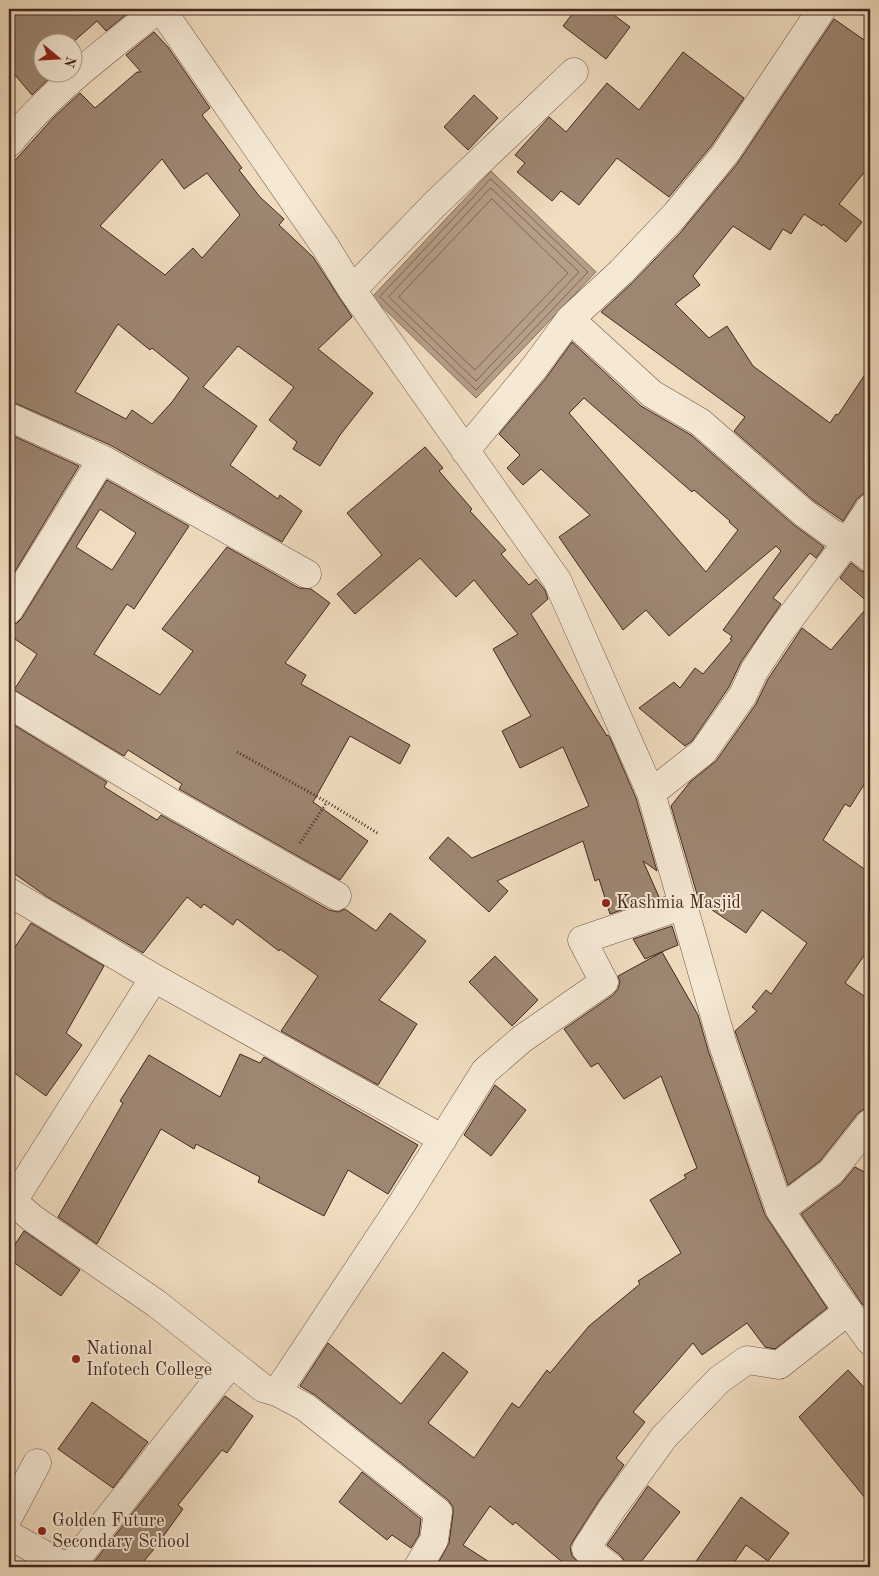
<svg xmlns="http://www.w3.org/2000/svg" width="879" height="1576" font-family="'Old Standard TT',serif">
  <style>
    .water { fill: #b69f89; stroke: #886f5e }
    .lines { fill: none; stroke-linecap: round; stroke-linejoin: round }
    .shore { stroke: #7d6454; stroke-width: 1 }
    .building { fill: #9d8672; stroke: #44281e; fill-rule: evenodd }
    .minor-casing { stroke: #6f5546; stroke-width: 29 }
    .path { stroke: #44281e; stroke-width: 3; stroke-dasharray: 1 2.5; stroke-linecap: butt }
    .minor { stroke: #f5e9d6; stroke-width: 28 }
    .poi-dot { fill: #8f2418; stroke: #f5e9d6; stroke-width: 2 }
    .labels { text-anchor: middle; dominant-baseline: central; stroke-width: 4; stroke-linejoin: round; paint-order: stroke }
    .poi-label { font-size: 18px; fill: #44281e; stroke: #f5e9d6; text-anchor: start }
  </style>
  <rect width="100%" height="100%" fill="#f0ddc0"/>
  <filter id="stains"><feTurbulence type="fractalNoise" baseFrequency=".004" numOctaves="4"/><feColorMatrix values="0 0 0 0 .2 0 0 0 0 .09 0 0 0 0 .02 0 0 0 .5 -.17"/></filter>
  <radialGradient id="worn" r=".72"><stop offset=".6" stop-color="#630" stop-opacity="0"/><stop offset="1" stop-color="#630" stop-opacity=".3"/></radialGradient>
  <path class="water" d="M491 171 596 272 476 398 372 297Z"/>
  <g class="lines">
    <path class="shore" d="M491 179 588 272 476 390 380 297Z
      M491 188 579 272 476 381 389 297Z
      M492 199 568 273 475 370 399 297Z"/>
  </g>
  <path class="building" d="M9 9H133L106 31 97 21 72 43 42 42V70L40 72H56L32 95 9 68Z
    M576 9H606L630 27 606 59 563 26Z
    M834 19 870 44V165L839 204 862 222 846 242 823 224 822 226 804 214 791 234 783 229 770 250 733 226 693 276 700 285 675 304 709 338 727 326 753 366 830 423 836 414 838 415 870 367V492L863 494 857 499 843 521 814 501 734 431 745 417 601 312 632 283 680 233 737 164Z
    M154 32 168 47 210 108 202 115 242 168 239 170 260 197 284 219 279 225 313 257 352 317 318 349 373 393 340 435 320 466 293 449 297 442 269 420 294 387 238 346 203 387 257 426 230 465 278 499 280 495 302 511 282 542 110 445 15 403 9 402V167L54 117 80 93 95 108 137 72H141L126 55ZM162 159 184 189 207 173 240 215 202 258 193 248 165 275 100 226ZM118 324 150 350 152 348 189 378 172 402 152 424 132 410 126 419 75 392Z
    M683 52 744 98 712 145 669 197 617 158 579 205 561 191 552 201 517 172 525 163 515 155 549 117 566 132 607 83 639 110Z
    M474 95 498 118 468 150 444 127Z
    M572 342 641 406 691 435 794 525 824 547 816 558 810 553 773 598 781 604 741 662 729 687 692 741 685 746 639 708 674 682 680 688 695 668 703 674 732 640 730 639 732 636 723 630 781 551 776 546 669 636 646 610 623 630 559 537 590 515 541 469 523 485 507 468 520 455 499 434 546 378ZM584 398 692 492 694 490 730 521 729 522 738 530 706 572 569 413Z
    M9 434 79 466 9 581Z
    M425 447 443 468 439 471 472 509 470 511 506 550 501 554 529 585 536 579 545 590 548 599 531 614 607 736 608 735 610 738 636 798 657 871 643 861 659 897 610 914 599 879 595 881 583 841 497 881 508 891 489 912 429 858 448 837 472 858 589 806 563 747 520 768 502 731 531 716 493 649 518 634 474 580 456 597 420 558 355 614 337 594 382 555 347 513Z
    M107 480 189 526 134 609 127 604 94 654 160 695 193 651 162 629 227 547 299 588 311 589 330 603 285 663 306 675 301 684 410 745 400 764 350 736 313 802 368 841 340 880 179 789 182 784 128 750 124 756 14 690 37 654 9 635V626L17 623 22 618ZM100 509 136 533 112 570 76 547Z
    M851 563 861 571 870 573V604L840 578Z
    M870 604V775L850 807 845 804 823 840 870 873V947L845 983 870 1000V1108L864 1109 858 1113 820 1161 788 1185 735 1031 757 1011 752 1007 766 990 771 994 807 943 762 910 746 933 699 901 671 806 690 782 716 761 756 704 768 679 802 628 831 650Z
    M9 722 107 782 104 787 157 820 161 815 329 910 338 912 345 909 376 931 390 913 426 941 379 1000 417 1024 378 1085 281 1031 318 976 280 949 279 951 237 919 233 925 204 904 201 908 187 897 143 953 46 896 9 870Z
    M31 923 104 966 66 1033 82 1045 46 1096 9 1069V956Z
    M672 926 678 945 645 959 633 939Z
    M662 952 698 1015 708 1050 765 1215 827 1308 775 1349 765 1347 747 1323 702 1355 693 1343 633 1412 645 1422 616 1458 624 1465 598 1502 573 1541 570 1547 572 1556 584 1567H568L515 1522 513 1525 490 1506 463 1545 497 1567H441L437 1565 449 1543 453 1514V1507L448 1500 315 1395 300 1386 328 1343 401 1404 443 1352 468 1372 428 1423 474 1458 512 1403 519 1408 547 1370 550 1373 589 1326 640 1284 638 1281 681 1253 650 1200 686 1178 684 1175 697 1168 661 1076 624 1099 598 1063 591 1067 564 1029 613 995 618 989 620 982 618 976Z
    M495 956 538 1000 512 1026 469 982Z
    M240 1054 260 1063 264 1057 418 1145 388 1194 348 1170 324 1216 258 1182 260 1177 196 1144 194 1149 161 1129 97 1244 58 1217 123 1103 120 1101 149 1055 220 1097Z
    M495 1085 526 1110 491 1156 464 1135Z
    M855 1167 870 1175V1309L862 1304 801 1214 841 1184Z
    M24 1231 80 1270 61 1296 9 1259V1253Z
    M848 1370 870 1394V1504L799 1417Z
    M225 1396 253 1416 227 1453 222 1450 178 1505 183 1509 154 1549 139 1567H90Z
    M92 1402 148 1442 113 1488 58 1449Z
    M362 1472 421 1519 419 1535 411 1548 392 1535 387 1540 339 1502Z
    M648 1486 680 1512 637 1567H625L624 1560 620 1555 607 1545Z
    M741 1497 789 1533 768 1561 746 1545 731 1567H692Z"/>
  <g class="lines">
    <defs>
      <path id="minor" d="M161 9 325 246 352 290 557 580 651 793 723 1045 780 1210 833 1290 870 1341
        M9 143C51 91 106 51 158 9
        M352 290 434 205 574 72
        M570 319 652 394 700 422 804 513 830 532 848 541 870 558
        M9 417 102 459 307 574
        M465 451 534 368 570 319 621 272 675 215 725 154 822 9
        M9 610 102 459
        M9 704 170 802 337 896
        M651 793 703 752 743 695 754 671 779 633 848 541 870 508
        M9 892 154 978 13 1201
        M154 978 443 1139
        M9 1198 32 1218 157 1304 263 1388 277 1392 305 1407 438 1512 434 1540 418 1567
        M780 1210 831 1172 870 1123
        M277 1392 403 1202 485 1071 522 1039 604 982 582 940 684 905
        M9 1516 37 1463
        M9 1535 66 1567
        M70 1567 231 1363
        M610 1567 586 1549 611 1510 664 1437 719 1380 747 1360 779 1365 848 1311"/>
    </defs>
    <use href="#minor" class="minor-casing"/>
    <path class="path" d="M237 752 327 802 379 834
      M300 843 327 802"/>
    <use href="#minor" class="minor"/>
  </g>
  <g class="poi-dot">
    <circle cx="606" cy="903" r="5"/>
    <circle cx="76" cy="1359" r="5"/>
    <circle cx="42" cy="1531" r="5"/>
  </g>
  <g class="labels">
    <g class="poi-label">
      <text x="616" y="903">Kashmia Masjid</text>
      <text x="86" y="1349">National<tspan x="86" dy="21">Infotech College</tspan></text>
      <text x="52" y="1521">Golden Future<tspan x="52" dy="21">Secondary School</tspan></text>
    </g>
  </g>
  <rect width="879" height="1576" fill="none" stroke="#f0ddc0" stroke-width="30"/>
  <rect x="10" y="10" width="859" height="1556" fill="none" stroke="#44281e" stroke-width="2.5"/>
  <rect x="15" y="15" width="849" height="1546" fill="none" stroke="#44281e"/>
  <g transform="translate(58 58) rotate(108)"><circle r="24" fill="#f5e9d6" stroke="#ae9c8c"/>
  <path d="M0-4L9 19L0 12L-9 19Z" fill="#8f2418"/>
  <text y="-8" font-size="14" font-weight="bold" text-anchor="middle" fill="#44281e">N</text>
  </g>
  <rect width="100%" height="100%" filter="url(#stains)"/>
  <rect width="100%" height="100%" fill="url(#worn)"/>
</svg>
